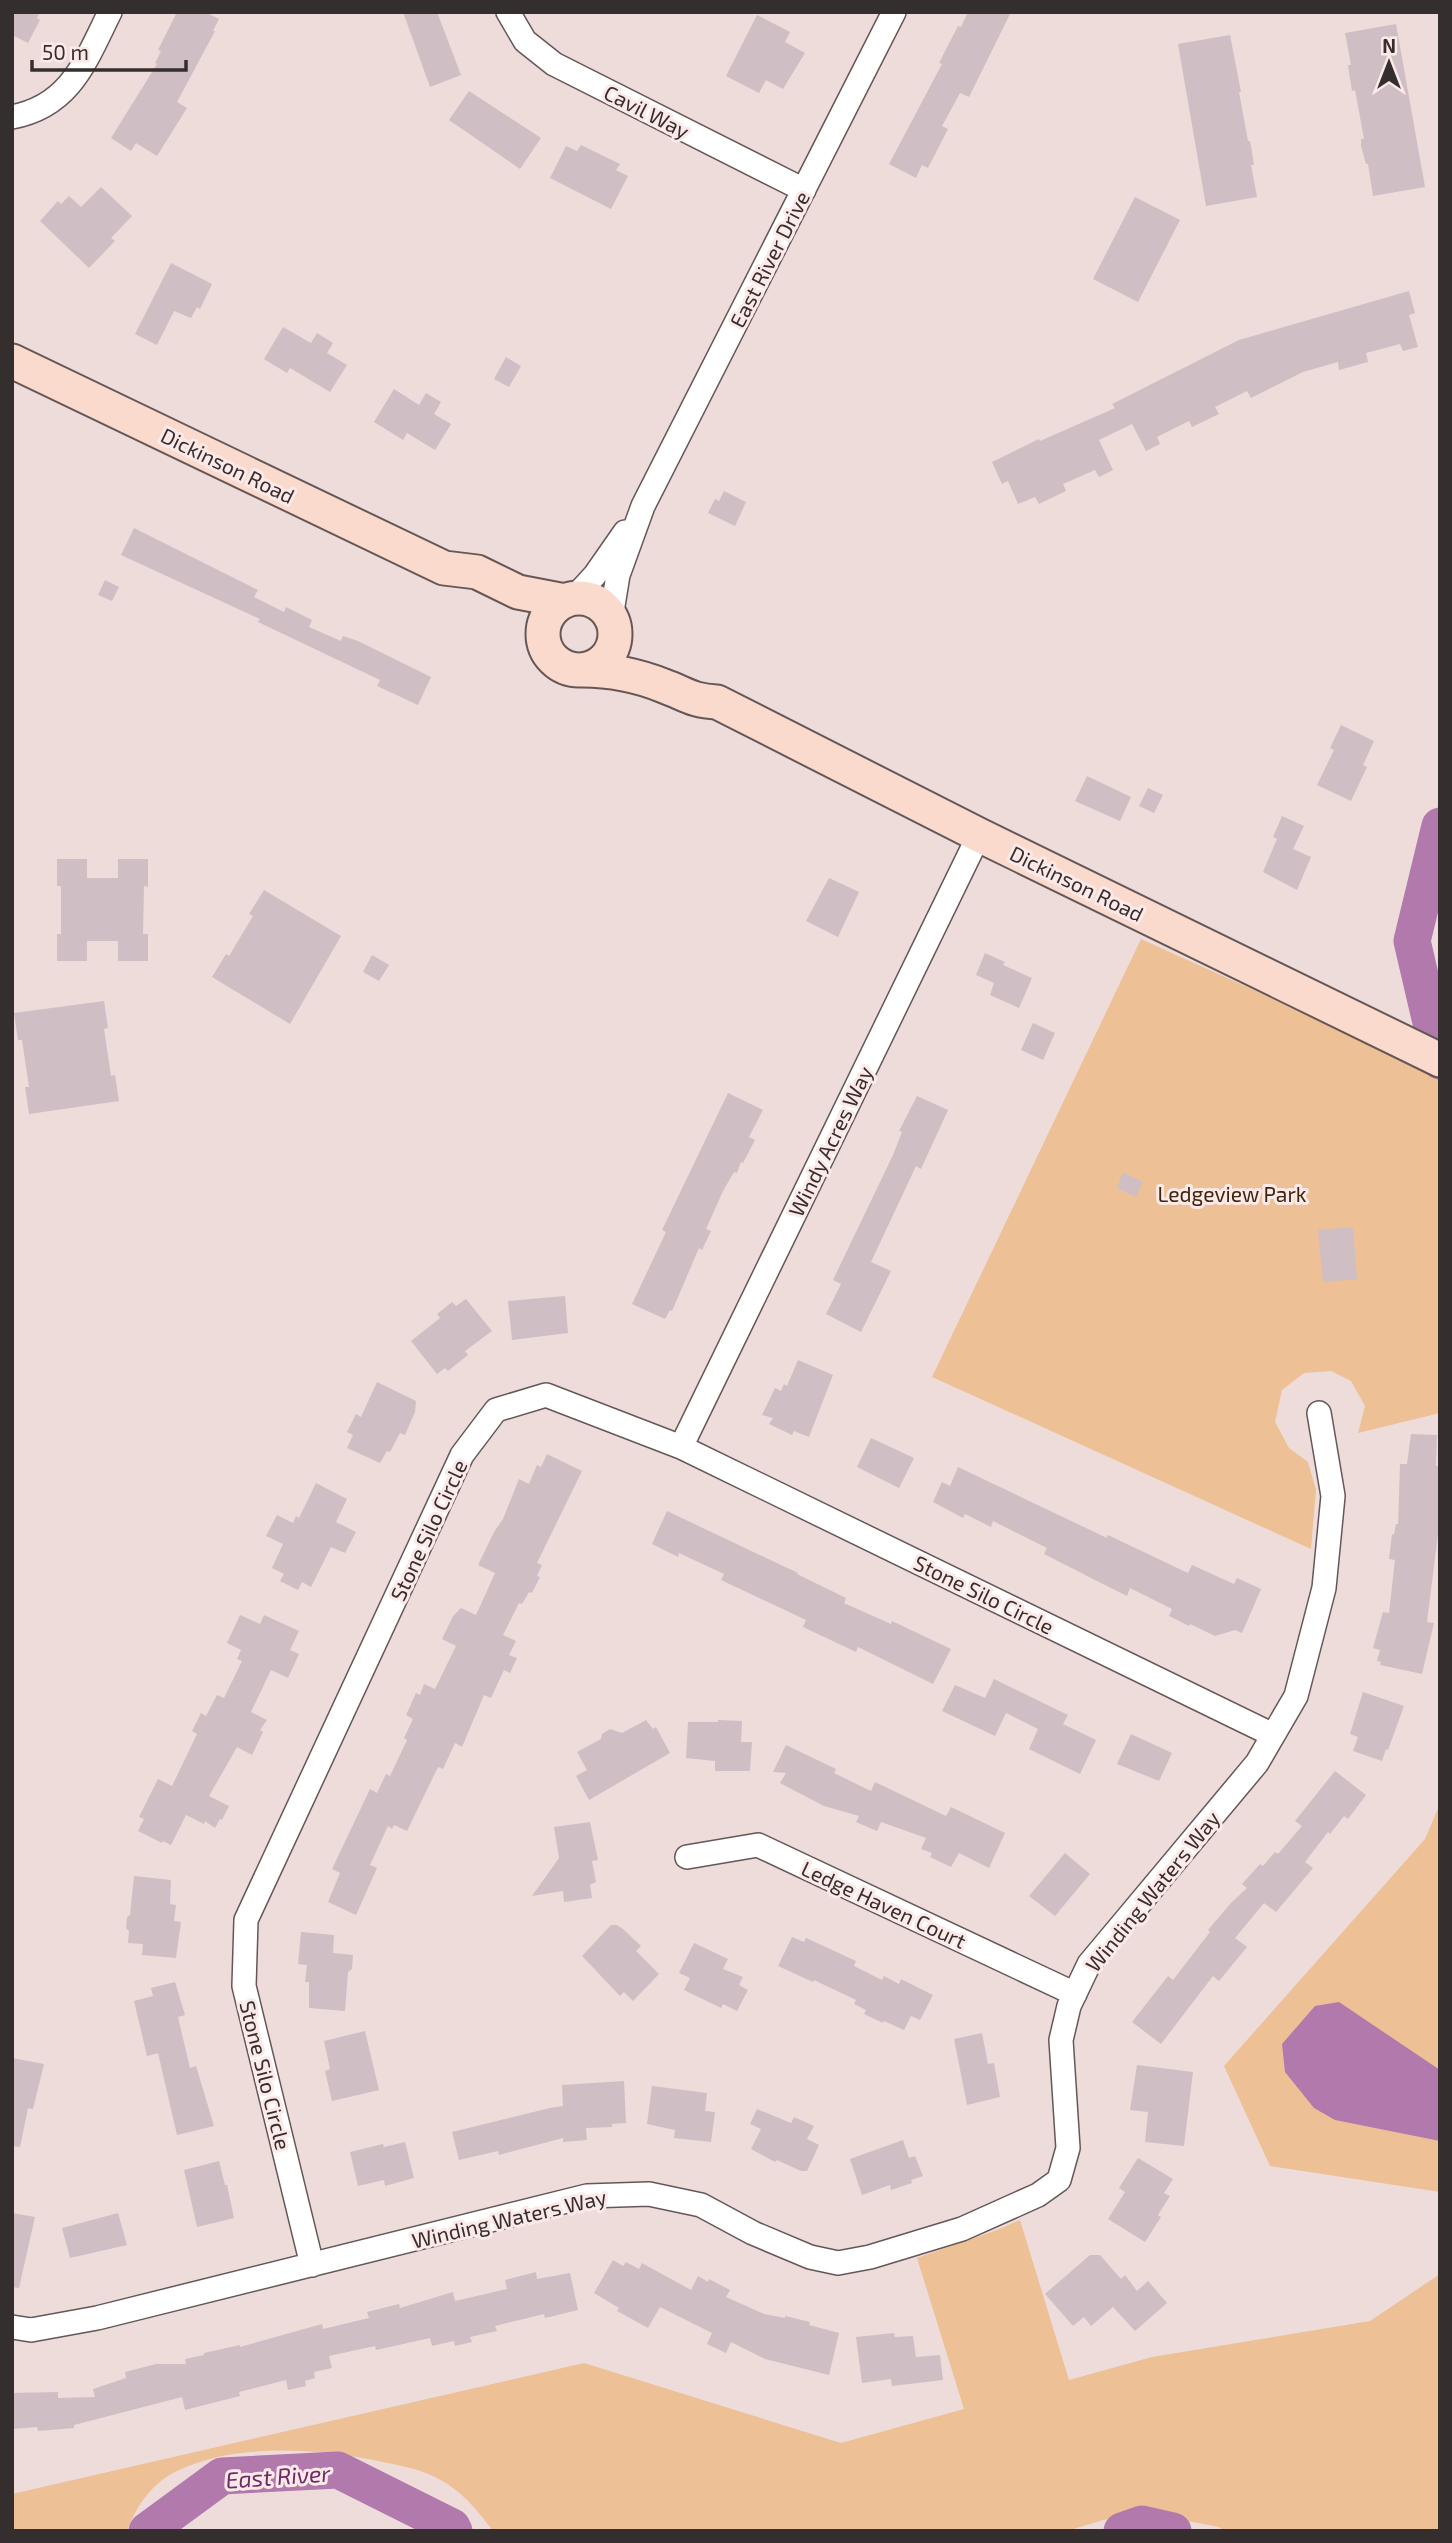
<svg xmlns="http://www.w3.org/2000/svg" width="1452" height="2543" font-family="'Exo 2',sans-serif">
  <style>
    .green { fill: #edc095 }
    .water { fill: #b279ac }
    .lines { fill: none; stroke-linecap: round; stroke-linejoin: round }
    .river { stroke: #b279ac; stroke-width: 37 }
    .building { fill: #cfbec4 }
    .street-casing { stroke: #665757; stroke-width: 26 }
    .secondary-casing { stroke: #665757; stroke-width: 37 }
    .street { stroke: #fff; stroke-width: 23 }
    .secondary { stroke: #fadacd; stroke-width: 33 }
    .labels { text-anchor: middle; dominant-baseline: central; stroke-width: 6; stroke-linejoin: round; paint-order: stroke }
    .street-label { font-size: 21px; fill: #352e2e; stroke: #fce9e8 }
    .park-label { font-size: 21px; fill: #3d260c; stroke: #fce9e8 }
    .water-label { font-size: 23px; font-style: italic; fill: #6e2969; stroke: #fce9e8 }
  </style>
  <rect width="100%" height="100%" fill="#eedcdb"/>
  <path class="green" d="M1141 939 1440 1074V1413L1358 1433 1365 1406 1351 1381 1331 1371 1304 1373 1282 1390 1275 1422 1289 1448 1308 1462 1316 1490 1311 1549 932 1377Z
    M1440 1804V2192L1270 2166 1224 2066 1425 1839Z
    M1020 2220 1069 2380 1152 2357 1370 2321 1440 2274 1439 2531H1224L1219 2527 1146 2513 1103 2520 1067 2531H493C476 2508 461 2490 435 2477 417 2468 397 2465 378 2461 316 2448 235 2443 177 2471 153 2482 136 2506 127 2531H12V2494L584 2363 841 2443 964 2409 917 2258 997 2230Z"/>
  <path class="water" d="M1339 2002 1440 2070V2141L1335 2120 1314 2108 1285 2072 1282 2044 1315 2006Z"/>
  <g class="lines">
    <path class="river" d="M1440 826 1412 941 1440 1061
      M147 2531 222 2476 338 2470 452 2527 454 2531
      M1122 2531 1142 2524 1173 2531"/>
  </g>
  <path class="building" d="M12 12H40L37 18 40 20 28 43 12 35Z
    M177 12H205L219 19 213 31H215L177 102 187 108 157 156 136 143 131 151 111 138 157 64 155 63 161 51 158 50Z
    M403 12H437L461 75 430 87Z
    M968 12H1011L969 97 960 93 942 126 948 129 928 168 922 165 916 178 889 164 942 64 939 63 958 26 961 27Z
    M757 15 790 32 785 42 805 53 783 89 766 80 759 93 726 76Z
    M1396 24 1425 187 1373 196 1368 164H1366L1361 146V139H1364L1355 90 1352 91 1349 72 1348 65H1351L1345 33Z
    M1230 35 1241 92H1239L1248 141H1250L1251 146 1254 165H1251L1257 197 1206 206 1178 44Z
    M469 91 541 138 520 169 449 120Z
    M581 145 620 164 616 170 628 176 611 209 550 178 566 146 577 151Z
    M101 187 132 216 111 238 115 241 89 268 40 221 58 201 61 204 69 196 81 207Z
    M1135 197 1180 220 1138 302 1093 279Z
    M171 263 212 284 200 309 197 307 191 318 174 311 157 345 135 334Z
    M1409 291 1415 313 1409 315 1418 347 1403 351 1400 344 1366 353 1368 362 1339 370 1338 362 1303 372 1251 398 1247 391 1215 407 1219 414 1192 427 1189 421 1157 437 1160 444 1146 451 1132 424 1099 440 1113 470 1099 477 1095 470 1063 484 1066 491 1039 504 1035 497 1018 504 1008 481 1002 484 992 462 1039 439 1040 441 1115 408 1112 404 1239 340Z
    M283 327 311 343 317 333 333 343 327 353 347 365 330 392 290 368 287 373 264 359Z
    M506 357 521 366 509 387 494 379Z
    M394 389 419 405 426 393 441 402 434 414 451 424 435 450 407 433 403 440 374 422Z
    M724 491 746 502 735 526 708 513 715 499 719 501Z
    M134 528 258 590 254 597 284 612 286 607 312 620 309 627 341 641 343 636 358 641 431 677 418 705 377 686 380 680 258 622 260 619 121 555Z
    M105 580 119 587 112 601 98 595Z
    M1341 725 1374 741 1363 765 1367 767 1351 801 1317 785 1334 750 1330 748Z
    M1087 776 1131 797 1120 821 1075 801Z
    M1148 788 1163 795 1154 813 1139 806Z
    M1282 816 1304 826 1293 849 1311 857 1297 890 1263 872 1277 839 1273 837Z
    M57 859H87V878H118V859H148V887L144 886 143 934H148V961H118V941H87V961H57V934H61V886H57Z
    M829 878 859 892 838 937 806 921Z
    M264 890 341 936 290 1024 212 977 226 954 229 956 253 916 249 914Z
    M985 953 1005 962 1003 965 1032 978 1019 1008 990 995 994 983 976 975Z
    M372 955 389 965 379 981 363 972Z
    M104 1001 108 1028 104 1029 111 1076 115 1075 119 1101 29 1114 25 1087H29L22 1040H18L14 1013Z
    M1033 1023 1055 1033 1043 1060 1021 1050Z
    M728 1093 763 1110 749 1137 755 1140 743 1163 741 1162 737 1173 734 1172 723 1191 706 1229 711 1231 702 1250 699 1248 672 1311 670 1310 665 1319 632 1304 666 1232 662 1230Z
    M917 1096 948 1110 921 1169 916 1166 871 1262 891 1271 861 1332 826 1314 841 1284 833 1280 893 1155 902 1132 899 1131Z
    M1123 1172 1143 1182 1136 1197 1117 1188Z
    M1353 1227 1357 1279 1323 1282 1318 1230Z
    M565 1296 568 1333 512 1340 508 1301Z
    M466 1299 492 1331 465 1351 468 1355 448 1371 445 1368 437 1374 411 1341 440 1318 437 1314 452 1302 456 1306Z
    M798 1360 833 1375 809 1437 794 1431 792 1435 769 1424 773 1418 762 1415 775 1388 781 1391 784 1384 787 1386Z
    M377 1382 416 1401 415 1412 405 1435 400 1433 390 1452 387 1451 380 1463 347 1448 353 1435 347 1432 356 1414 361 1417Z
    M1411 1434 1437 1435 1436 1466H1440V1518L1427 1622 1434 1623 1422 1674 1380 1665 1381 1662 1377 1661 1380 1650 1373 1648 1383 1612 1389 1613 1395 1560 1389 1559 1392 1534 1394 1535 1396 1524H1398L1400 1464H1407Z
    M871 1438 914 1458 899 1488 857 1467Z
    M547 1454 582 1471 537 1563 542 1565 537 1576 540 1577 532 1593 529 1592 522 1604 519 1603 503 1635 516 1641 509 1655 517 1658 510 1673 504 1670 491 1698 484 1695 462 1747 455 1743 443 1769 438 1767 407 1831 394 1825 392 1829 388 1826 370 1865 377 1868 356 1915 328 1902 340 1873 332 1869 370 1789 377 1793 386 1774 390 1776 407 1740 404 1738 413 1719 406 1715 416 1693 420 1695 424 1684 435 1689 456 1646 442 1639 453 1616 461 1608 476 1615 495 1573 478 1565 494 1532 503 1519 519 1479 529 1484 537 1465 541 1467Z
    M958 1467 1107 1538 1108 1535 1188 1573 1192 1565 1234 1584 1237 1578 1261 1589 1242 1633 1235 1630 1215 1636 1190 1624 1189 1626 1169 1616 1172 1609 1130 1588 1127 1596 1101 1583 1044 1554 1047 1548 993 1521 991 1527 965 1514 963 1518 933 1502 942 1482 950 1486Z
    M316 1483 347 1499 336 1522 356 1532 345 1553 331 1547 311 1587 302 1582 298 1590 280 1581 284 1574 272 1568 283 1544 266 1536 277 1515 293 1523 296 1516 299 1518Z
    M667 1511 798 1573 797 1574 846 1598 844 1603 891 1624 892 1621 951 1649 933 1684 858 1647 856 1652 803 1627 806 1620 721 1580 724 1574 679 1553 678 1557 652 1544Z
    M240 1615 260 1624 264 1615 299 1631 290 1650 299 1654 288 1678 271 1670 251 1712 267 1720 260 1730 263 1732 252 1755 237 1747 209 1796 229 1806 222 1820 220 1819 215 1828 205 1821 204 1824 186 1815 171 1845 163 1841 162 1843 138 1831 144 1819 139 1817 158 1779 172 1786 197 1734 192 1731 201 1713 206 1716 217 1695 224 1698 242 1661 237 1659 241 1650 227 1643Z
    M994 1679 1068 1715 1063 1724 1096 1740 1080 1774 1029 1749 1038 1729 1006 1713 995 1736 942 1711 955 1685 985 1698Z
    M1363 1692 1404 1706 1388 1750 1386 1749 1382 1761 1353 1751 1358 1737 1350 1734Z
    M646 1720 653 1729 656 1727 670 1753 589 1800 576 1776 587 1770 577 1752 601 1739 602 1734 610 1729 622 1733Z
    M718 1720 742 1721 741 1742H752L750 1771H715V1761L686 1758 688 1722H718Z
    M1131 1734 1172 1753 1159 1781 1117 1764Z
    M786 1745 836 1769 834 1773 871 1791 875 1782 946 1816 951 1807 1005 1833 989 1868 959 1853 951 1867 930 1857 932 1853 921 1849 926 1838 881 1822 877 1831 856 1822 859 1816 824 1806 780 1783 786 1773 773 1772Z
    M1335 1771 1366 1795 1348 1819 1344 1816 1330 1834 1328 1832 1305 1862 1313 1868 1276 1912 1264 1903 1235 1938 1247 1947 1219 1981 1213 1976 1161 2044 1132 2022 1168 1976 1173 1980 1210 1932 1208 1930 1231 1903 1247 1888 1242 1884 1260 1864 1263 1866 1275 1852 1278 1854 1302 1826 1295 1821Z
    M590 1822 598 1860 592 1861 596 1882 590 1885 592 1898 564 1902 563 1891 532 1896 559 1858 554 1827Z
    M1065 1853 1090 1874 1055 1916 1029 1896Z
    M134 1876 171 1880 170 1904 176 1905 174 1921 181 1922 176 1958 142 1955 143 1944 128 1943 129 1931 126 1928 127 1917 130 1915Z
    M611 1925H617L623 1929 641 1946 636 1951 659 1974 633 2001 624 1992 620 1996 582 1956Z
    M301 1932 334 1935 333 1953 353 1955 352 1969 348 1972 345 2011 309 2008V1982H305L307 1965 298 1964Z
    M792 1937 804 1942 806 1938 856 1961 854 1966 882 1980 884 1976 899 1984 901 1979 933 1995 920 2020 911 2016 904 2030 884 2021 883 2023 864 2014 866 2010 854 2004 856 2000 814 1980 813 1982 778 1966Z
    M694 1943 728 1959 723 1969 743 1977 739 1985 748 1990 737 2011 723 2004 721 2008 684 1990 690 1978 679 1973Z
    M175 1982 185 2015 178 2017 190 2068 196 2066 214 2126 177 2135 158 2053 147 2056 134 2001 153 1996 151 1988Z
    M365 2031 379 2090 332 2101 325 2071 330 2069 324 2041Z
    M982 2033 988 2064 994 2063 1000 2097 967 2105 954 2039Z
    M12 2058 44 2064 33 2109 28 2108 20 2147 12 2146Z
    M1137 2065 1193 2072 1184 2146 1145 2142 1148 2112 1130 2110Z
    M624 2081 626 2123 612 2124V2127L586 2128 587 2140 563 2142V2138L499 2155 498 2151 459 2160 452 2132 550 2108 563 2106 562 2085Z
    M652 2086 707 2093 705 2111 715 2112 711 2142 674 2138 675 2130 647 2124Z
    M757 2109 791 2123 794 2117 814 2126 807 2139 819 2145 807 2171H801L777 2160 775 2162 751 2149 761 2129 750 2124Z
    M903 2140 909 2158 915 2156 923 2176 911 2180 912 2183 891 2190 890 2185 862 2195 850 2159Z
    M405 2142 414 2178 385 2186 384 2180 358 2186 350 2152 383 2144 384 2147Z
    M1138 2158 1173 2179 1164 2193 1170 2196 1158 2215 1161 2217 1145 2242 1108 2219 1125 2192 1119 2188Z
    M219 2161 225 2185H227L234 2218 197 2227 184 2170Z
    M12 2213 35 2217 19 2288 12 2287Z
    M118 2213 127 2245 70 2258 62 2228Z
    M1090 2255H1100L1121 2279 1125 2275 1137 2291 1148 2281 1167 2303 1135 2331 1113 2307 1091 2326 1084 2317 1073 2326 1045 2294Z
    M613 2260 623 2266 626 2262 639 2269 642 2263 691 2290 698 2276 708 2282 709 2279 730 2290 726 2297 764 2314 785 2318V2316L810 2322 809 2325 839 2333 829 2375 765 2359 731 2342 726 2353 707 2344 712 2333 660 2307 648 2328 617 2311 619 2308 594 2293Z
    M536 2272 537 2279 570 2273 578 2310 545 2318 544 2314 495 2326 497 2331 470 2337 472 2342 455 2346 454 2341 432 2346 430 2338 376 2350 375 2346 329 2356 332 2368 314 2372 315 2378 305 2381 306 2386 288 2390 286 2380 239 2392 240 2396 185 2410 182 2397 74 2425V2428L38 2431 37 2427 13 2429 12 2393 58 2392V2398L95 2397 93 2389 126 2378 125 2372 156 2364H186L185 2359 204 2355V2353L240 2345V2347L322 2324 323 2329 369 2318 367 2312 399 2304 400 2308 453 2292 455 2301 507 2289 505 2280Z
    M894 2333 895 2337 913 2336 916 2357 940 2355 943 2380 892 2386 891 2379 862 2383 856 2337Z"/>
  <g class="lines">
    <defs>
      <path id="street" d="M508 12 525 41 554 64 804 190
        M12 117C71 106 86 60 110 12
        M573 599 595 575 625 532
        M611 618 618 575 643 506 894 12
        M681 1447 979 835
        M687 1857 758 1845 1075 1994
        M312 2265 244 1986 246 1920 462 1455 496 1410 546 1395 681 1447 1273 1735
        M12 2327 31 2330 97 2318 587 2196 649 2194 701 2205 753 2233 810 2257 838 2263 870 2257 962 2229 1038 2195 1059 2180 1068 2148 1061 2040 1069 2006 1089 1964 1257 1763 1296 1696 1324 1588 1333 1496 1319 1413"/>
      <path id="secondary" d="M12 361 444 568 477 572 518 592 565 601
        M543 634a36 36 0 1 1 72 0a36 36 0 1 1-72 0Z
        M582 670C610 670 637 675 664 686 686 694 692 701 717 702L979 835 1440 1060"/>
    </defs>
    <use href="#street" class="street-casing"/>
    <use href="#secondary" class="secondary-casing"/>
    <use href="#street" class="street"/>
    <use href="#secondary" class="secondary"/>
  </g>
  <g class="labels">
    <g class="street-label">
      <text transform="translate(647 111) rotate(27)">Cavil Way</text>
      <text transform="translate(769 259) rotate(-63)">East River Drive</text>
      <text transform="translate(228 465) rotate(26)">Dickinson Road</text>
      <text transform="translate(1077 883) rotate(26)">Dickinson Road</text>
      <text transform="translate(830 1141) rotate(-64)">Windy Acres Way</text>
      <text transform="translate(428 1530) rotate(-65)">Stone Silo Circle</text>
      <text transform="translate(984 1594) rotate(26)">Stone Silo Circle</text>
      <text transform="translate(1152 1891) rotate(-51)">Winding Waters Way</text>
      <text transform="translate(884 1904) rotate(25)">Ledge Haven Court</text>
      <text transform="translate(266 2075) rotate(76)">Stone Silo Circle</text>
      <text transform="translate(509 2218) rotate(-13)">Winding Waters Way</text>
    </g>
    <g class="park-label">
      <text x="1232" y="1193">Ledgeview Park</text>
    </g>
    <g class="water-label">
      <text transform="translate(278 2476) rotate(-4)">East River</text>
    </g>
  </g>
  <rect width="1452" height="2543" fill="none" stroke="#352e2e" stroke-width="28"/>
  <g transform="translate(1389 63)" stroke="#fce9e8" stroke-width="5" paint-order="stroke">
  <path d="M0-5L12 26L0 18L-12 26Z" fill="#352e2e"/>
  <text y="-10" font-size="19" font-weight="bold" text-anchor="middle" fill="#352e2e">N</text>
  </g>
  <path d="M32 60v10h154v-10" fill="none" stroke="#352e2e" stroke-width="3.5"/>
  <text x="42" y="60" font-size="21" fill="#352e2e" stroke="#fce9e8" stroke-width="5" paint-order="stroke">50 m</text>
</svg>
